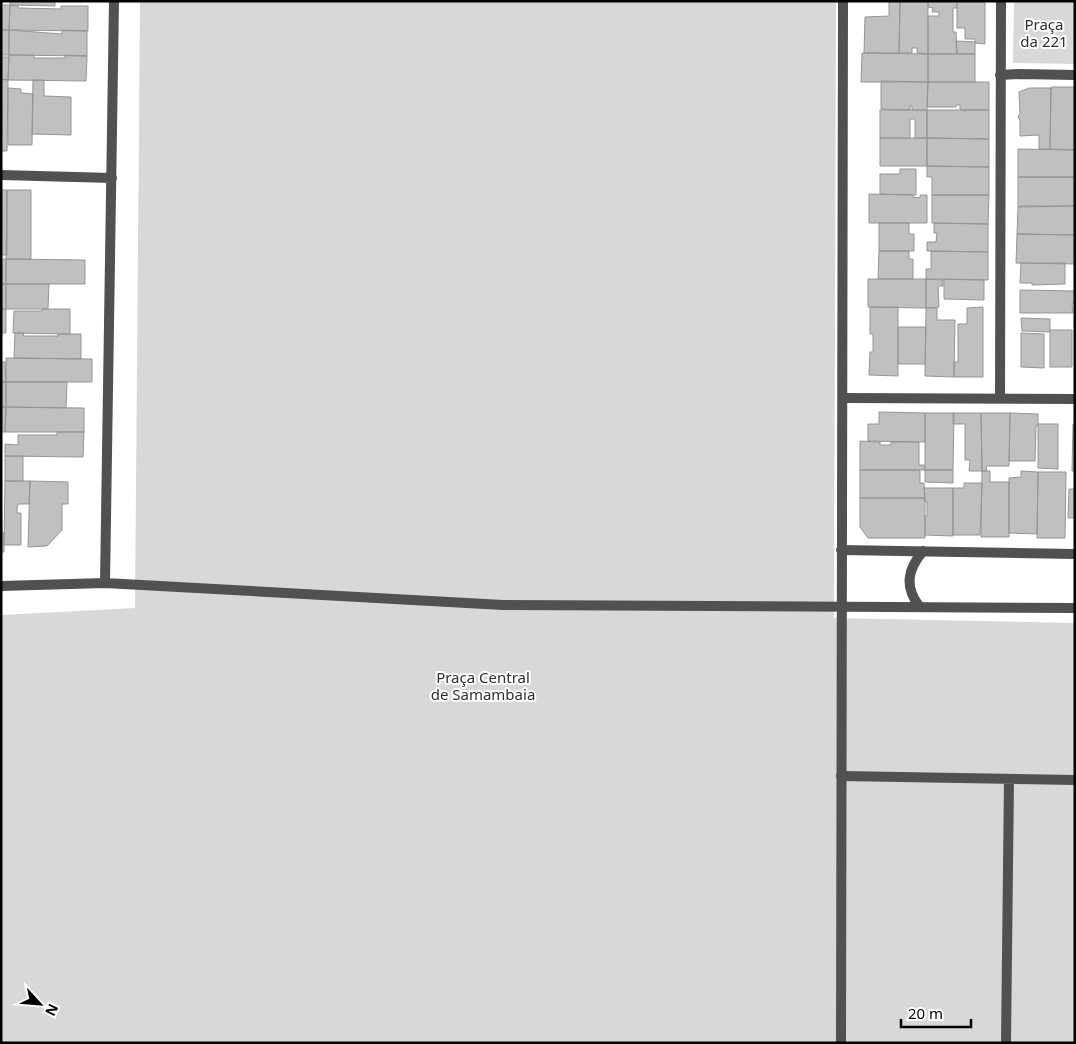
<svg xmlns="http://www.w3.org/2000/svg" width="1076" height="1044" font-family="'Noto Sans',sans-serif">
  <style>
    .green { fill: #d8d8d8 }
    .building { fill: #c0c0c0; stroke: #959595 }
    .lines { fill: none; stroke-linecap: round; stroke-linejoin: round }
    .minor { stroke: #515151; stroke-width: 10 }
    .tertiary { stroke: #515151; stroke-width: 10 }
    .labels { text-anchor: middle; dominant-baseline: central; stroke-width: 4; stroke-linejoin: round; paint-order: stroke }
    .park-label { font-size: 15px; fill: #2f2f2f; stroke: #fff }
  </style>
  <rect width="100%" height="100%" fill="#fff"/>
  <path class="green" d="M140 1H836L834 618 1075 623V1043H1V615L135 608Z
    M1014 1H1075V64L1013 63Z"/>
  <path class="building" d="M10 1H55V6L10 5Z
    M889 1H900L899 53H864L865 17 889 16Z
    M900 1H928V54L917 53V48H912V53H899Z
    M928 1H957V8H953V32H956L957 54H928V16H939V12H932L933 8 928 7Z
    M957 1H985V44L975 43V39H965V28H957Z
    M1 5H10L9 30H1Z
    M10 5 18 6V8L61 9V6H88V31L9 30Z
    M1 30H9V55H1Z
    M9 30 62 34V30L87 31V56L9 55Z
    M956 41 975 42V54H957Z
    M862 53 928 54V82H861Z
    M928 54H975V82H928Z
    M9 55H34V58H65V55L87 56 86 81 8 80Z
    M1 57H9L8 80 1 79Z
    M1 79 8 80 7 151H1Z
    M33 80H44V96L71 97V135L32 134Z
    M881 81 928 82 927 110H912V106H910V110L881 109Z
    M928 82H989V110H960V105H956V107H927Z
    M1051 87H1075V150L1050 149Z
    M8 88 21 89V93L33 94 32 145H8Z
    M1029 88H1051L1050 149H1039V135L1020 136V121L1018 116 1020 114 1019 92Z
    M880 110H927V138H915V119H910V138H880Z
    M927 110H989V139L927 138Z
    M880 138H927V166H880Z
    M927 138 989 139V167L927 166Z
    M1018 149 1075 150V177H1018Z
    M927 166 989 167V195H932V177H927Z
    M900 169H916V195L880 194V174H900Z
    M1018 177H1075V206L1018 207Z
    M1 190H7V255H1Z
    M7 190H31V259H6Z
    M869 194 913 195V197L920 198V195H927V223H869Z
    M932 195H989L988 224 932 223Z
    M1021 206H1075V235L1017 234 1018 207Z
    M879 223H909V234H914V251H879Z
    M934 223 988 224V252L927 251V242H936L937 233H934Z
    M1017 234 1075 235V264L1016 263Z
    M879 251H909V259H913V279H878Z
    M931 251 988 252V280L926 279V269H931Z
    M1 259H6V284H1Z
    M6 259 85 260V284H6Z
    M1021 263H1065V284L1032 285V283H1020Z
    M868 279H926V308L868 307Z
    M926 279 943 280V286H938L939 307 926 308Z
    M944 279 984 280V300L944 299Z
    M1 284H6V309H1Z
    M6 284H49L48 309H6Z
    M1020 290 1075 291V303H1072L1073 313H1020Z
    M870 307H898V376L869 375 870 352H873V334H870Z
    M983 307V377H954V362H958V324H967V308Z
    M926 308H937V320H955L954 377 925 376Z
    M1 309H6V333H1Z
    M42 309H70V334L13 333 14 311H42Z
    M1021 318 1050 319V332L1022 331Z
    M898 327H926L925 364H898Z
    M1050 330H1072V367H1050Z
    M15 333H24L23 336H58V334H81V359L14 358Z
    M1021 333 1044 334V368L1021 367Z
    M6 358 92 359V382H6Z
    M1 362H5L6 382H1Z
    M1 382H6V407H1Z
    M6 382H67L66 408 6 407Z
    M1 407H6L5 432H1Z
    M6 407 84 408V432H5Z
    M879 412 925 413V442L868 441V424H879Z
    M925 413H954L953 470H925Z
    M953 413H981L982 471H969L970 460H965V424H953Z
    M981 413H1010L1009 466H986L987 471H982Z
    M1010 413 1038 414V426H1036L1035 461H1009Z
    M1038 424H1058V469L1038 468Z
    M1073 424H1075V471H1072Z
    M57 432H84L83 457 5 456V444L18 445V435H57Z
    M860 441 880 442V445H891V442H919V465H924L925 470H860Z
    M5 456H23V481H5Z
    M860 470H920V483H924L925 498H860Z
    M925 470H953V483L925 482Z
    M982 471H990V482H1009V537H981Z
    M1021 471 1038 472 1037 534 1009 533V478L1021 477Z
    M1038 472H1066L1065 538H1037Z
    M1 481 2 533H4V552H1Z
    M5 481H30L29 504H18L17 509V513H21V545H4Z
    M30 481 68 482V504H62V530L47 546 28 547Z
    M964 483H982L980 535H953V488H964Z
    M924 488H953V536L925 535V516H927V502H925Z
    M1069 489H1075V518H1068Z
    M860 498H925V538H868L860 527Z"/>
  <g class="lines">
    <path class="minor" d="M1000 75 1020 74 1075 75
      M1 175 112 178
      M843 398 1075 399
      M1000 398 1001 1
      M841 550 1075 554
      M105 583 114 1
      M1 586 105 583 503 605 1075 608
      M919 606C904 586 908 569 923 551
      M841 776 1075 780
      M1006 1043 1009 779"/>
    <path class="tertiary" d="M841 1043 843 1"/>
  </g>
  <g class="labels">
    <g class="park-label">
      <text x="1044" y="24">Praça<tspan x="1044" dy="17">da 221</tspan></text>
      <text x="483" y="677">Praça Central<tspan x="483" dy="17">de Samambaia</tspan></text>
    </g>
  </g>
  <rect width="1076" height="1044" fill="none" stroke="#000000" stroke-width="5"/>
  <g transform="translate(40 1004) rotate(116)" stroke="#ffffff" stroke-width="4" paint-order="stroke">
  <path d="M0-4L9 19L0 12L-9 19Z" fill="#000000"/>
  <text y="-8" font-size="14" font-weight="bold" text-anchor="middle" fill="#000000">N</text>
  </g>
  <path d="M901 1019v8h70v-8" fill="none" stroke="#000000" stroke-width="2.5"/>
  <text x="908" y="1019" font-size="15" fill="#000000" stroke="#ffffff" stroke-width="4" paint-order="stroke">20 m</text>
</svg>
